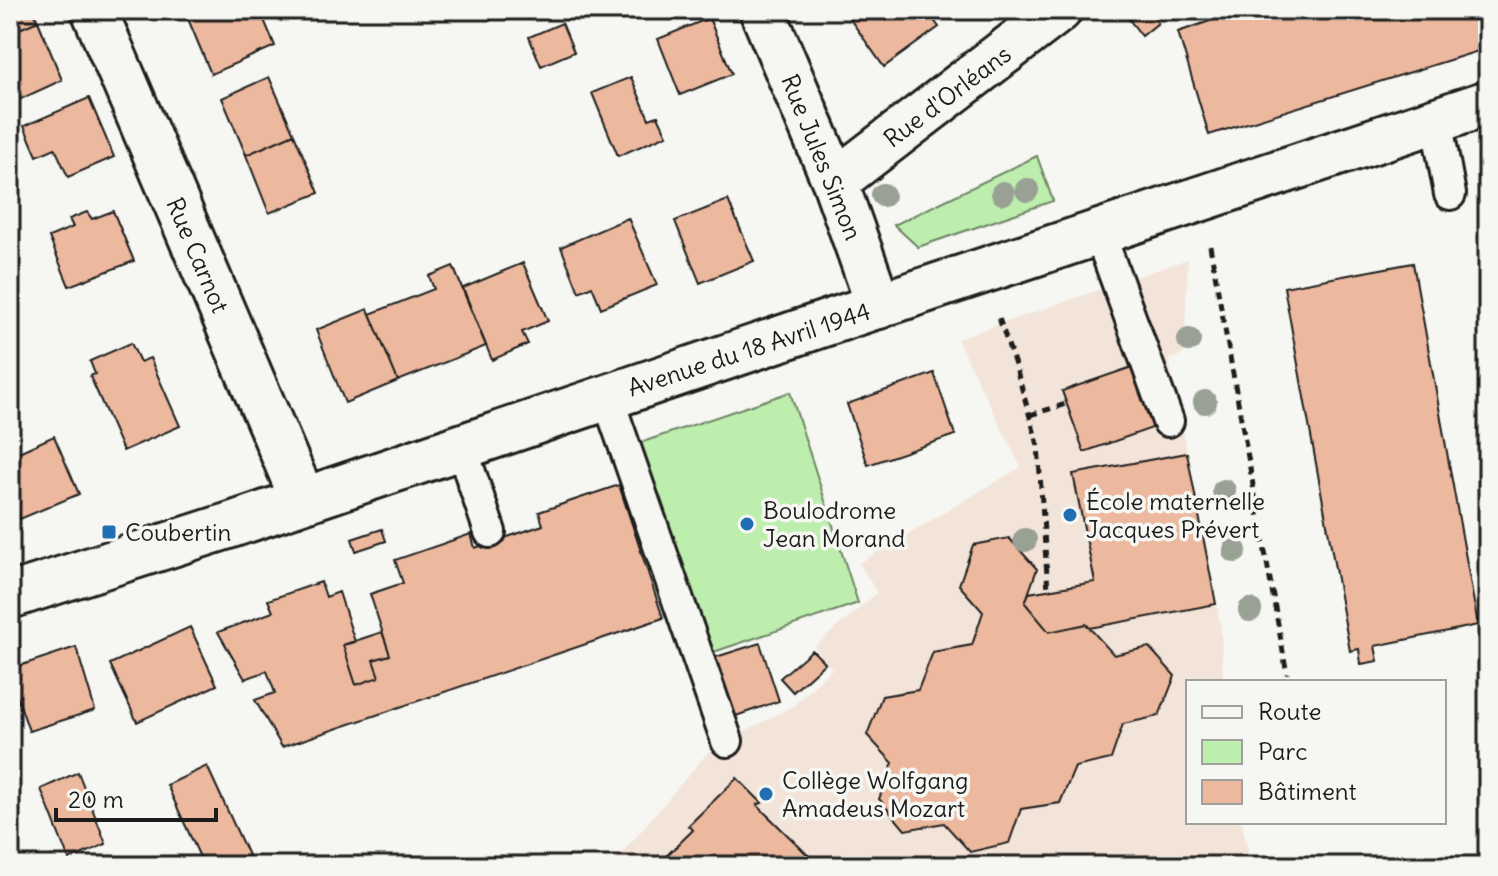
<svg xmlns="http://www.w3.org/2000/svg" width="1498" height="876" font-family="Delius,sans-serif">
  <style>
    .built { fill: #f3e4d9 }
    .green { fill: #bdeead; stroke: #6c8564; stroke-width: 2 }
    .building { fill: #ecb99e; stroke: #1c1c1c; stroke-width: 2 }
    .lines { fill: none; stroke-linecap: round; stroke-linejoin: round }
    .service-casing { stroke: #1c1c1c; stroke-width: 36 }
    .minor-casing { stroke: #1c1c1c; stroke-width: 50 }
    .tertiary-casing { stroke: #1c1c1c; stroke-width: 50 }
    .path { stroke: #1c1c1c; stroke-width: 5; stroke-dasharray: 8 6; stroke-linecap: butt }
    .service { stroke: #f6f6f2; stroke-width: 30 }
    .minor { stroke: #f6f6f2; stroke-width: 44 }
    .tertiary { stroke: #f6f6f2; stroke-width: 44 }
    .tree { fill: #98a194 }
    .poi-dot { fill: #1f6fb2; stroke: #f6f6f2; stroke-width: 3 }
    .labels { text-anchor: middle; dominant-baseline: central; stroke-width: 7; stroke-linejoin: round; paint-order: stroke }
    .street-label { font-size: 24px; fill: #1c1c1c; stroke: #f6f6f2 }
    .poi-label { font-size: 24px; fill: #1c1c1c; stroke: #f6f6f2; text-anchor: start }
  </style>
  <rect width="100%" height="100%" fill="#f6f6f2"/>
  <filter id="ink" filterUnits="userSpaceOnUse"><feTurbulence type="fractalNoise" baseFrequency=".0125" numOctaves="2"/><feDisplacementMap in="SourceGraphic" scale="16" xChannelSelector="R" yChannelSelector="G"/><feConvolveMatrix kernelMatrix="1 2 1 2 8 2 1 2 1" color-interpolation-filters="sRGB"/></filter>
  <g filter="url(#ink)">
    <path class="built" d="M1188 259 1184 354 1169 359 1221 627 1223 682H1188V822H1242L1251 866H611L710 750 793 706 832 669 814 647 877 593 859 563 1021 467 957 339Z"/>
    <path class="green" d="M1037 156 1053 201 918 247 894 225Z
      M790 392 858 603 705 655 634 445Z"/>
    <path class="building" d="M10 10H33L38 21 10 33Z
      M196 10H260L275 46 211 74 186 14Z
      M848 10H926L939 27 884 67 845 12Z
      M1128 10H1149L1158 23 1142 36 1124 13Z
      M1242 10H1488V48L1209 135 1178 32Z
      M709 18 732 74 680 95 658 39Z
      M38 21 62 80 10 104V33Z
      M562 23 574 52 541 66 529 37Z
      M269 77 294 134 246 155 222 98Z
      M631 77 649 119 658 116 667 135 618 156 592 93Z
      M89 98 114 157 68 177 55 148 37 156 24 126Z
      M294 134 319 193 269 213 246 155Z
      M728 200 754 261 700 283 675 221Z
      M113 211 134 261 69 286 49 237 73 227 69 219 87 212 92 219Z
      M628 218 657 285 601 308 592 286 579 292 561 247Z
      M523 263 548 321 522 332 528 344 492 360 463 288Z
      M1413 263 1478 625 1375 646 1378 661 1361 664 1359 649 1350 651 1284 287Z
      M453 266 486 346 398 381 370 314 434 289 429 276Z
      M368 309 398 381 345 403 316 330Z
      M131 343 140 362 150 358 180 426 123 451 90 376 95 374 90 361Z
      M1132 367 1155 427 1084 452 1062 391Z
      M934 373 955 435 868 465 847 404Z
      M54 436 79 494 20 519 10 493V456Z
      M1187 453 1216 604 1090 628 1086 624 1049 632 1025 603 1029 593 1095 582 1073 474Z
      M619 485 663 618 282 747 255 700 275 693 267 671 245 679 218 632 273 612 268 600 321 582 326 597 339 592 355 642 343 645 356 685 379 677 373 660 390 655 370 594 403 583 395 560 471 534 475 548 543 525 539 512Z
      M382 529 386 541 356 551 352 539Z
      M1009 538 1037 569 1025 603 1049 632 1086 624 1114 655 1149 647 1175 676 1159 716 1123 724 1111 759 1075 767 1060 803 1021 809 1009 843 970 852 944 823 905 830 879 799 893 763 867 735 882 696 918 690 933 652 972 645 983 612 959 585 973 545Z
      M190 627 217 685 137 722 110 664Z
      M382 632 390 655 373 660 379 677 356 685 343 645Z
      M760 643 779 701 733 717 713 658Z
      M76 647 95 710 29 731 10 676V669Z
      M812 650 825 663 793 692 780 678Z
      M207 766 253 866H204L167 785Z
      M78 772 106 844 69 860 41 789Z
      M737 778 762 803 757 805 819 866H656L693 830 688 826Z"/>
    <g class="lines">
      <defs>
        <path id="service" d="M1436 119 1450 194
          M1099 232 1168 421
          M607 396 727 741
          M461 446 490 532"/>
        <path id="minor" d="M94 10 303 500
          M762 10 835 182 879 306
          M835 182 1059 10"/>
        <path id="tertiary" d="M10 596 228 526 844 317 1488 103"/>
      </defs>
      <use href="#service" class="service-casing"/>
      <use href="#minor" class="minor-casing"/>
      <use href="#tertiary" class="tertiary-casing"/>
      <path class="path" d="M1210 246 1287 674
        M999 318 1016 368 1038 445 1048 590
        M1030 415 1066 404"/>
      <use href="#service" class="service"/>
      <use href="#minor" class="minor"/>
      <use href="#tertiary" class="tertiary"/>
    </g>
    <g class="tree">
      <circle cx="1027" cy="190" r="12"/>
      <circle cx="1003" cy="193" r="12"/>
      <circle cx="883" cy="195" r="12"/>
      <circle cx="1189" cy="340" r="12"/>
      <circle cx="1205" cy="402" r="12"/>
      <circle cx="1224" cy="491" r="12"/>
      <circle cx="1025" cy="540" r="12"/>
      <circle cx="1235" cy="551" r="12"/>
      <circle cx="1250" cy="610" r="12"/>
    </g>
  </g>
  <g class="poi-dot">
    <circle cx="1070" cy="515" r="8"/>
    <circle cx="747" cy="524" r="8"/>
    <rect x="101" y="524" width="16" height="16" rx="4"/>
    <circle cx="766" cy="794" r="8"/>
  </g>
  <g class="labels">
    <g class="street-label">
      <text transform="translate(947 96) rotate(-37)">Rue d'Orléans</text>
      <text transform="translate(822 157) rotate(68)">Rue Jules Simon</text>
      <text transform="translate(198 255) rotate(67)">Rue Carnot</text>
      <text transform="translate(749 349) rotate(-18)">Avenue du 18 Avril 1944</text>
    </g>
    <g class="poi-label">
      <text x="1086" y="501">École maternelle<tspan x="1086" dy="28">Jacques Prévert</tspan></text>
      <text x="763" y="510">Boulodrome<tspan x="763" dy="28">Jean Morand</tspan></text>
      <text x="125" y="532">Coubertin</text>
      <text x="782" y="780">Collège Wolfgang<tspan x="782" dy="28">Amadeus Mozart</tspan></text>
    </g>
  </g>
  <rect width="1498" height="876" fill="none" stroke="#f6f6f2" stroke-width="40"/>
  <rect x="20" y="20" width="1458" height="836" fill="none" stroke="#1c1c1c" stroke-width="3" filter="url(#ink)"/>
  <rect x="1186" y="680" width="260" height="144" fill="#f6f6f2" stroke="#9f9f9c" stroke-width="2"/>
  <rect x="1202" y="706" width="40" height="12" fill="#f6f6f2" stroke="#9f9f9c" stroke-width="2"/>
  <text x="1258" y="720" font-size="24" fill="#1c1c1c">Route</text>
  <rect x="1202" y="740" width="40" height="24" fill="#bdeead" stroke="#9f9f9c" stroke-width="2"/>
  <text x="1258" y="760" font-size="24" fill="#1c1c1c">Parc</text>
  <rect x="1202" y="780" width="40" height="24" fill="#ecb99e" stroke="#9f9f9c" stroke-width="2"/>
  <text x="1258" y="800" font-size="24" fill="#1c1c1c">Bâtiment</text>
  <path d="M56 808v12h160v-12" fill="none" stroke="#1c1c1c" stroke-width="4"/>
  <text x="68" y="808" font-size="24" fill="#1c1c1c" stroke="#f6f6f2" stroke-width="6" paint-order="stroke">20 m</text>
</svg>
